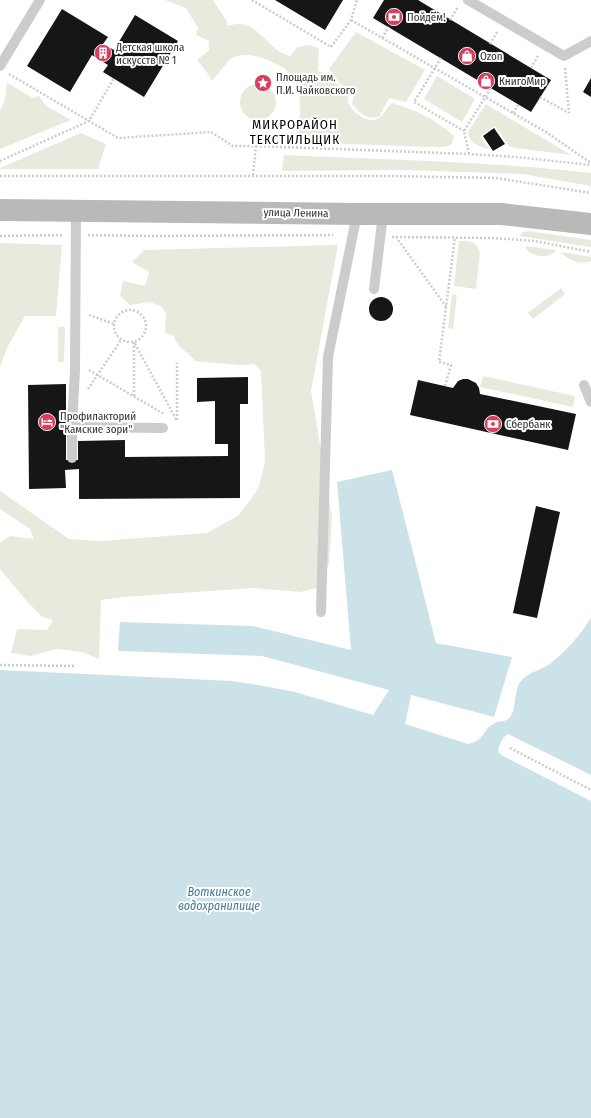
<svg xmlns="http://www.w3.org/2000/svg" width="591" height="1118" font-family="'Fira Sans Condensed',sans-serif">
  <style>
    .green { fill: #e7ebde }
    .water { fill: #cce2e9 }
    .building { fill: #161616 }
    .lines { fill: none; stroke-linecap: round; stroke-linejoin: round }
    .path { stroke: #ccc; stroke-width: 2.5; stroke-dasharray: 2 2; stroke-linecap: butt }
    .lane { stroke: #ccc; stroke-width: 10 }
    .secondary { stroke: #b9b9b9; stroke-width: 22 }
    .labels { text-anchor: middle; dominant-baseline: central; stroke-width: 4; stroke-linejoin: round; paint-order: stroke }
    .poi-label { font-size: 11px; fill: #2f2f2f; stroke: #fff; text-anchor: start }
    .street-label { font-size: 11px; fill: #2f2f2f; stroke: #fff }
    .water-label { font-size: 12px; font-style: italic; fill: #43798b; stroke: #fff }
    .quarter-label { font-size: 13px; letter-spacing: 1px; fill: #000; stroke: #fff }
  </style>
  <rect width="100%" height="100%" fill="#fff"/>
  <path class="green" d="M165 0H213L226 20 228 26C251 18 261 37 276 49 280 53 285 54 290 56L298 47 310 45 319 48 318 71 328 74 338 85 348 91C348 94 348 98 348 101 350 111 367 124 377 119 384 116 386 108 392 103 415 110 436 119 454 136L451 145 443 147H430L295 142C301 118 306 87 285 69 280 65 271 62 265 59 255 55 243 53 232 58 228 60 216 77 212 81L208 74 197 60 209 50V41L196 35 198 28 186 8Z
    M356 32 425 70 406 102 389 98 379 117C365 119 361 114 352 104L354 92 340 84 329 69Z
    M437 76 475 99 462 122 424 99Z
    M7 83 33 98 39 96 45 105 71 120 0 149V111L5 99Z
    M240 102a18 18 0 1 1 36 0a18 18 0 1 1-36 0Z
    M486 104 571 155 516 148 509 146 495 126 480 136 489 149C479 147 466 141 469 130Z
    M81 133 106 144 98 169H0V168Z
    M284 155C386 160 489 161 591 173V186L523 174 401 170 282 171Z
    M529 231 591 240V247L519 236 523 232Z
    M459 241C470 241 476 241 480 253L476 289 454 286Z
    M0 243 62 245 56 316H25L7 348 0 368Z
    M338 245 311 391 332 517 329 564 317 588 300 592 254 588 123 597 101 600 99 659 82 652 57 649 30 656 11 653 17 629 47 630 53 620 42 617 24 598 0 569V543L10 536 34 539 30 529 0 509V491L69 539 100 541 207 533 239 515 258 489 265 462 261 371 254 364 241 365 195 361C187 351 177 348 174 336L165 333 166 314 162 307 150 302 130 305 120 296 123 281 145 286 149 272 132 262 144 250Z
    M525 246 556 250C550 260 528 257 525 246Z
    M561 252 591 257V261C580 265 568 261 561 252Z
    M561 288 565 294 533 319 528 313Z
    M452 294 457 295 453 329 448 328Z
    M58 327H65L64 362H58Z
    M483 376 575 396 573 407 480 387Z"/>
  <path class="water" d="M392 470 436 643 512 657 494 717 411 695 405 724 468 744C485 741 481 731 493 724 499 720 506 723 510 717 518 706 512 687 524 678 530 672 541 670 548 665 562 656 584 631 591 617V775L508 734 503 738 498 749 499 753 503 756 591 801V1118H0V670L232 681 264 686 295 692 373 715 389 690 262 656 118 651 120 622 253 626 351 650 337 482Z"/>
  <path class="building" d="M275 0H343L325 30Z
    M384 0H418L551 80 531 112 373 18Z
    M62 9 108 37 103 44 114 50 135 15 178 41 144 97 103 72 108 65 92 55 70 92 27 66Z
    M591 78V97L583 92Z
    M494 128 505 144 493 151 483 136Z
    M369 309a12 12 0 1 1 24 0a12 12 0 1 1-24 0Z
    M248 377V404H240V498L79 499V469L65 470 66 488 29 489 28 385 66 384V460H78V441L125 440V457L228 456V444H215V401L197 402V378Z
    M463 379H468L476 383 479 388 480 394 576 414 568 450 410 415 418 380 453 388 458 381Z
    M536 506 560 512 537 618 513 613Z"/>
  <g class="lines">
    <path class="path" d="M252 0 331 47 351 20 357 0
      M351 20 546 132 591 163
      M450 20 458 7
      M382 38 389 27
      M490 44 497 32
      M441 58 414 102 464 131
      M531 68 538 56
      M565 68 569 113
      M9 74 118 138 211 132 233 146H256L253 176
      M540 97 569 113
      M513 113 518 105
      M256 146 469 154 516 157 591 165
      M469 154 464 131 491 88
      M0 161 89 121 114 78
      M0 176H392L496 178 591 193
      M88 235 152 236 333 235
      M0 236 63 235
      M392 237 494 238 535 241 591 252
      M396 237 447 308
      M114 326a16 16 0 1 1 32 0a16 16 0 1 1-32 0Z
      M89 315 114 324
      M89 370 164 414
      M445 386 451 365 439 362 455 237
      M88 389 121 340
      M134 396V342L177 421
      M177 420V363
      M0 665 75 666
      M510 748 591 790"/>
    <path class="lane" d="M468 0 564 56 591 41
      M0 66 40 0
      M76 211 75 370 72 427 163 428
      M374 289 383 214
      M584 385 591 402
      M72 458V427
      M321 612 328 357 357 214"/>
    <path class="secondary" d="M0 210 357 214H501L591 224"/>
  </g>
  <defs>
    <symbol id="bank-disc" viewBox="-11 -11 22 22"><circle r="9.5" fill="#d83f5f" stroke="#fff"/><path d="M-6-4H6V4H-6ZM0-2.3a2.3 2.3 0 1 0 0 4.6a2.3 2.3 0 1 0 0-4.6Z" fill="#fff"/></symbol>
    <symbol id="building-disc" viewBox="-11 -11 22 22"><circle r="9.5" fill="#d83f5f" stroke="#fff"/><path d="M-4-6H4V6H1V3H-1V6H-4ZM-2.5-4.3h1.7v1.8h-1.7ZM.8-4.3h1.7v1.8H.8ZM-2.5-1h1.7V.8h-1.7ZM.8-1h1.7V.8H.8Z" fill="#fff"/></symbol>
    <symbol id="shop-disc" viewBox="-11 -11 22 22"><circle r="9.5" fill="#d83f5f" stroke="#fff"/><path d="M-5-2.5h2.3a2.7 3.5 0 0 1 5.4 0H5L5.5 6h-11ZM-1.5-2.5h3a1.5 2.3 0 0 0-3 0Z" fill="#fff"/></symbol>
    <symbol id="sight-disc" viewBox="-11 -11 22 22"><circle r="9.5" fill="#d83f5f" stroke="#fff"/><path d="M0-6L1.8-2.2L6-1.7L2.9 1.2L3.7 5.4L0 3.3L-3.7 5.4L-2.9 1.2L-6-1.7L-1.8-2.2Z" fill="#fff"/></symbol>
    <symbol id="hotel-disc" viewBox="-11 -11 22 22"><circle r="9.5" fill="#d83f5f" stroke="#fff"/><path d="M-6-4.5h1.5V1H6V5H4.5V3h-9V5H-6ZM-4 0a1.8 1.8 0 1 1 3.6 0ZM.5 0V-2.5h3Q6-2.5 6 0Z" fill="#fff"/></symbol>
  </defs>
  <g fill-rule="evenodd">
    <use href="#bank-disc" x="384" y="7" width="20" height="20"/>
    <use href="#building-disc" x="93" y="43" width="20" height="20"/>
    <use href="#shop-disc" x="457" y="46" width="20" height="20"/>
    <use href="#shop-disc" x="476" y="71" width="20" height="20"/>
    <use href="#sight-disc" x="253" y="73" width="20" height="20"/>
    <use href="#hotel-disc" x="37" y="412" width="20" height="20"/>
    <use href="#bank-disc" x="483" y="414" width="20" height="20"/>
  </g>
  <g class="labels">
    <g class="poi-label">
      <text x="407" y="17">Пойдём!</text>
      <text x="116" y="47">Детская школа<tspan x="116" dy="13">искусств № 1</tspan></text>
      <text x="480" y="56">Ozon</text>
      <text x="276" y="77">Площадь им.<tspan x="276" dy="13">П.И. Чайковского</tspan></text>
      <text x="499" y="81">КнигоМир</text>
      <text x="60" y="416">Профилакторий<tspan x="60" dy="13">"Камские зори"</tspan></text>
      <text x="506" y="424">Сбербанк</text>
    </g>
    <g class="street-label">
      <text transform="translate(296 213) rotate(1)">улица Ленина</text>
    </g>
    <g class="water-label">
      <text x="219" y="892">Воткинское<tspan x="219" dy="14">водохранилище</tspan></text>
    </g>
    <g class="quarter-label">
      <text x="295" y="124">МИКРОРАЙОН<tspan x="295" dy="15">ТЕКСТИЛЬЩИК</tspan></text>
    </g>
  </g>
</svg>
